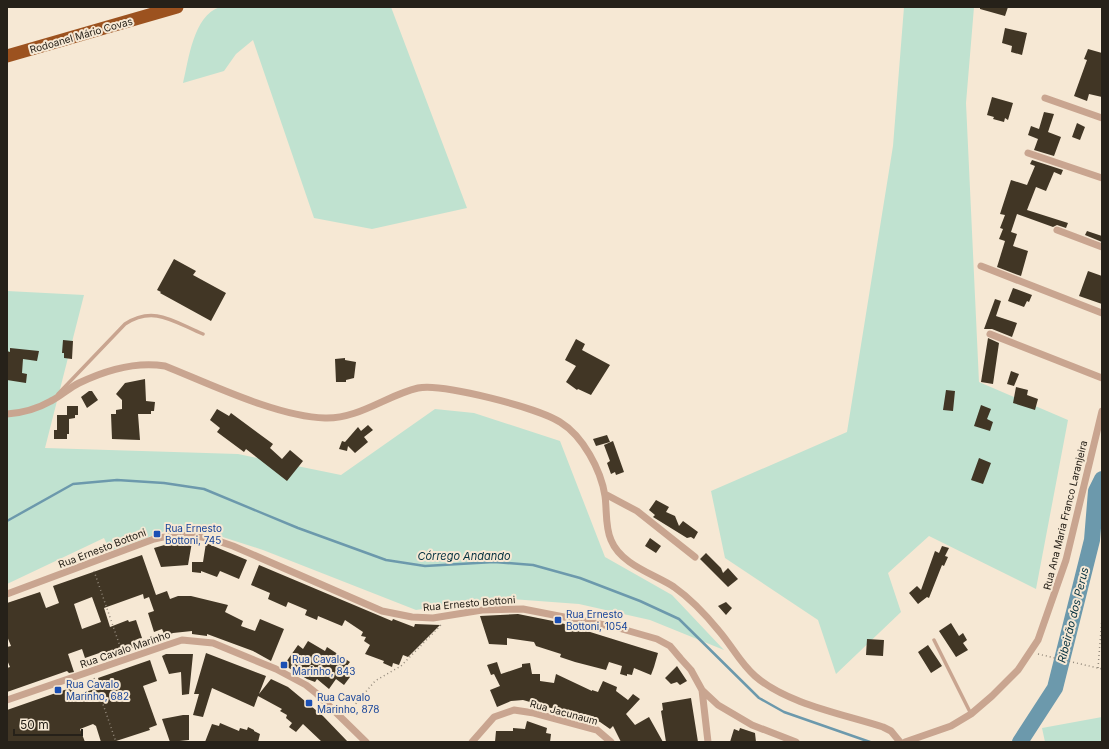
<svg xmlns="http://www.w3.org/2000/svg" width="1109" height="749" font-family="Inter,sans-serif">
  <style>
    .green { fill: #c0e2d0 }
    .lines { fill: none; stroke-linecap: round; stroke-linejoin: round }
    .stream { stroke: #6c99ac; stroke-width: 2.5 }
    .river { stroke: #6c99ac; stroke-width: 16 }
    .building { fill: #413625; fill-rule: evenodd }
    .path { stroke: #93897b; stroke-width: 1.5; stroke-dasharray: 1 3; stroke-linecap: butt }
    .service { stroke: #c9a590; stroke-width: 3.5 }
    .minor { stroke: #c9a590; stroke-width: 7 }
    .motorway { stroke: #9c521f; stroke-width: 13 }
    .transit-dot { fill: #1a4fb4; stroke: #f6e8d4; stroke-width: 1.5 }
    .labels { text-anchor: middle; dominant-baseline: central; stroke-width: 4; stroke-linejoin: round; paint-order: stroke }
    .street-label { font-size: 10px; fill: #262119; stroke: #f6e8d4 }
    .transit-label { font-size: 10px; fill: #164399; stroke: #f6e8d4; text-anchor: start }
    .water-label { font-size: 11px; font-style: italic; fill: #063240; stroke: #f6e8d4 }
  </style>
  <rect width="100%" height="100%" fill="#f6e8d4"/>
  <path class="green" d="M220 7H391L467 208 372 229 314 218 253 40 236 54 224 71 183 83C189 59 193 16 220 7Z
    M904 7H974L966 103 979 382 1068 420 1036 589 929 536 888 573 901 612 836 674 818 620 725 558 711 491 847 432 893 146Z
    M7 291 84 295 45 448 238 454 341 475 435 409 474 413 560 441 605 557 672 595 724 650 650 620 579 604 497 598 416 610 263 550 207 532 165 531 110 551 104 538 7 584Z
    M1102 717V742H1045L1042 728Z"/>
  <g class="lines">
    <path class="stream" d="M7 521 73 484 117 480 164 483 204 489 298 528 386 560 425 566 494 562 533 565 580 578 640 601 679 619 759 698 784 712 870 742"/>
    <path class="river" d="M1020 742 1055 688 1092 540 1096 491 1102 479"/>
  </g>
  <path class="building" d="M980 7H1008L1005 16 980 9Z
    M1005 28 1027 33 1022 55 1011 52 1012 46 1002 43Z
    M1088 49 1102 53V97L1089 94 1087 101 1074 96 1087 60 1084 59Z
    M992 97 1013 103 1008 120 1005 118 1004 122 993 119 994 117 987 115Z
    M1044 112 1054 114 1048 132 1061 137 1054 156 1034 150 1038 139 1028 135 1031 126 1039 129Z
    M1077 123 1085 127 1080 140 1072 137Z
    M1032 160 1063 170 1061 175 1054 172 1046 191 1036 187 1027 210 1068 223 1066 228 1057 225 1053 227 1017 214 1011 232 1017 234 1013 246 1028 251 1021 276 997 267 1005 241 999 239 1003 229 1000 228 1005 215 1000 214 1011 180 1027 185 1035 166 1030 164Z
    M1087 231 1102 236V242L1085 235Z
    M174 259 196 271 193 275 226 293 211 321 160 293 161 292 157 290Z
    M1088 271 1102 276V304L1079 296Z
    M1013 288 1032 295 1029 302 1027 301 1024 307 1008 301Z
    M995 299 1001 301 996 316 1017 323 1012 337 992 329H984Z
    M988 338 999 343 993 384 981 382Z
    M576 339 585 344 582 350 610 365 591 395 578 389 577 390 566 382 576 366 565 360Z
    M63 340 73 341 72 359 64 358V353H62Z
    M10 348 39 351 37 361 23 359 22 373 27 374 26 383 7 380V351L10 352Z
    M345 358V360L356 362 354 378 346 380V382H336L335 359Z
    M1011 371 1019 374 1014 386 1007 384Z
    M145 379 146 401 155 402 154 411H151V414H138L140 440 112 439 111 414H116V410L122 409V400L116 394 125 383Z
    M1016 387 1028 390 1027 395 1038 399 1035 410 1013 403Z
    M946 390 955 391 953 411 943 410Z
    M89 391H92L98 400 87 408 81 397Z
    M981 405 991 409 987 419 993 422 990 431 974 426Z
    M67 406H78V415H75V418L69 419V434H67V439H54V430H57V415H67Z
    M217 409 229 416 231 413 258 433 273 444 270 448 282 459 290 450 303 461 287 481 246 449 244 452 217 432 220 428 210 420Z
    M368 425 373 430 364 437 368 442 355 453 348 446 347 451 339 449 342 441 345 442 358 427 361 431Z
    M607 435 610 442 596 446 593 439Z
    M613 441 624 472 616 475 615 472 611 474 607 463 610 461 604 445Z
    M979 458 991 463 983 484 971 480Z
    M656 500 669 507 666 512 675 516 679 526 683 521 698 532 694 539 691 537 687 538 653 517 655 515 649 510Z
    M650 538 661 546 656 553 645 546Z
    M175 542H192L188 565 161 567 154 548Z
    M206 543 247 560 239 579 220 571 217 577 201 571V573L192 572V562H203Z
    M942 546 949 548 945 556 948 557 944 566 942 565 929 598 927 597 918 604 909 593 917 586 921 590 935 551 939 553Z
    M706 553 721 568 723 573 728 568 738 579 728 587 729 588 700 559Z
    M142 555 156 595 167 591 170 599 178 596H191L228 605 225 612 243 621 241 626 255 631 260 619 284 629 271 661 253 651 207 634V636L192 634V631L173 633 165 636 162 629 154 632 148 613 154 611 149 597 144 599 143 594 104 608 110 627 128 620 129 622 136 620 142 638 135 640 137 646 107 658 105 651 85 658 82 649 68 654 74 672 69 673 67 671 7 692V668L10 667 7 660V647L11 646 7 636V603L40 592 46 608 59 603 53 586ZM92 597 101 622 82 629 74 604Z
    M259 565 392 621 393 619 414 627 415 624 440 625 408 657 403 655 399 665 393 663 392 667 383 663 384 661 365 654 370 645 364 641 366 637 361 636 363 632 345 620 342 626 318 616 317 620 305 615 307 610 288 602 286 607 268 599 270 593 251 585Z
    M726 602 732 608 726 615 718 606Z
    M518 614 558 622 648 650 658 653 654 667 651 675 634 668 632 675 627 674V676L620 674 622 666 609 662 606 670 575 662 560 657 561 654 536 646 534 642 507 638V645L489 644 480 616Z
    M951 623 959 636 963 633 967 640 963 643 968 650 956 657 939 631Z
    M867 639 884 640 883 656 866 655Z
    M308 641 325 651 327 647 350 662 343 671 350 677 344 685 336 679 329 689 317 679 315 682 307 679 284 665 298 645 303 649Z
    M928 645 942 666 931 673 918 652Z
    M206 653 266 676 259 694 271 679 288 687 323 716 348 742H322L303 724 296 732 289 727 292 723 286 718 287 715 280 711 282 709 258 696 254 707 212 688 203 717 193 715 199 694H194Z
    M166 654H193L189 694 182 695 181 672 169 674 162 656Z
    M150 660 157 681 143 686 157 725 149 728 150 730 113 742H101L96 726 93 724 80 729 85 742H7V710L73 687 76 695 101 687 98 678Z
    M497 662 501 674 522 667V664L530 663 532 674H540V681L554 683 556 674 592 691V690L598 692 603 681 617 687 616 691 628 700 633 694 640 699 626 714 635 725 649 717 663 742H621L613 726 610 729 600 722 587 716 586 718 523 700 511 701 497 707 490 690 500 686 494 674 491 675 487 665Z
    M677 666 687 681 680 685 677 682 671 684 665 678Z
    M691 698 698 742H666L661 711 663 710 662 703Z
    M183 715H189V740L170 742 162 719Z
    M527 721 547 728 546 733 551 734 550 742H495L496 731H513V728L525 729Z
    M220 723 239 731 240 728 247 730 248 727 254 730V731L260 734 258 742H205L212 724 219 726Z
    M740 728 755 733 756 742H730L734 729 739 731Z"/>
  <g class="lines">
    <path class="path" d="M94 571 122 652
      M1038 654 1102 669
      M1098 668 1102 618
      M94 678 116 742
      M348 713 375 681 401 666 441 625"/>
    <path class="service" d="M58 394 125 324C154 305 174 322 203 334
      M934 640 971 714"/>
    <path class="minor" d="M1045 98 1102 118
      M1028 153 1102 178
      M1057 230 1102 247
      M981 266 1102 313
      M990 334 1102 378
      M7 414C22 413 37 409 51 401 61 396 69 388 79 383 106 370 135 361 165 366 210 384 278 417 325 418 359 419 387 395 418 388 442 383 539 408 560 422 583 436 601 470 605 496 607 510 605 527 611 540 621 565 654 574 674 587 691 599 706 615 719 631 732 646 740 663 755 676 787 704 843 714 883 727L891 731 900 742
      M605 494 637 511 695 557
      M7 594 154 539C185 532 202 535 233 546L382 611 412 617 433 618 482 610 523 609 615 627 657 639 670 646 681 659 691 670 702 690 718 705 752 725 796 742
      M702 690 708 742
      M7 700 167 645 182 640 213 643 276 669 306 685 316 693 366 742
      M472 742 494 717 514 710 534 713 597 730 611 742
      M905 742 951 726 971 714 992 696 1018 670 1038 640 1066 560 1102 411"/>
    <path class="motorway" d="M7 56 177 7"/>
  </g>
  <g class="transit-dot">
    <rect x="153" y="530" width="8" height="8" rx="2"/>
    <rect x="554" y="616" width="8" height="8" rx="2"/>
    <rect x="280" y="661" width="8" height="8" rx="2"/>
    <rect x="54" y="686" width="8" height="8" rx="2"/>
    <rect x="305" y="699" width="8" height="8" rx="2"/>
  </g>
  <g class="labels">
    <g class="street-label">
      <text transform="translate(81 35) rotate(-16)">Rodoanel Mário Covas</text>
      <text transform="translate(1065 515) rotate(-76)">Rua Ana Maria Franco Laranjeira</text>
      <text transform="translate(102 548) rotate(-21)">Rua Ernesto Bottoni</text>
      <text transform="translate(469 603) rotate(-5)">Rua Ernesto Bottoni</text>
      <text transform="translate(125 649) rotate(-19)">Rua Cavalo Marinho</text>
      <text transform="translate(564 712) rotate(15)">Rua Jacunaum</text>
    </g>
    <g class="transit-label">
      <text x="165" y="528">Rua Ernesto<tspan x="165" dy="12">Bottoni, 745</tspan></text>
      <text x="566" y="614">Rua Ernesto<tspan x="566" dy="12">Bottoni, 1054</tspan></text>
      <text x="292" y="659">Rua Cavalo<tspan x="292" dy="12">Marinho, 843</tspan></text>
      <text x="66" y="684">Rua Cavalo<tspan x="66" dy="12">Marinho, 682</tspan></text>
      <text x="317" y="697">Rua Cavalo<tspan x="317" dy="12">Marinho, 878</tspan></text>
    </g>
    <g class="water-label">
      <text x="464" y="556">Córrego Andando</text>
      <text transform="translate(1073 615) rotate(-76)">Ribeirão dos Perus</text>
    </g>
  </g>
  <rect width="1109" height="749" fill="none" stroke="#262119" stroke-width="16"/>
  <path d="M14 729v6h68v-6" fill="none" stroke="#262119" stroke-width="2"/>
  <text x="20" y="729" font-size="12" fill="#262119" stroke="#f6e8d4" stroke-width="3" paint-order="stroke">50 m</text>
</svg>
